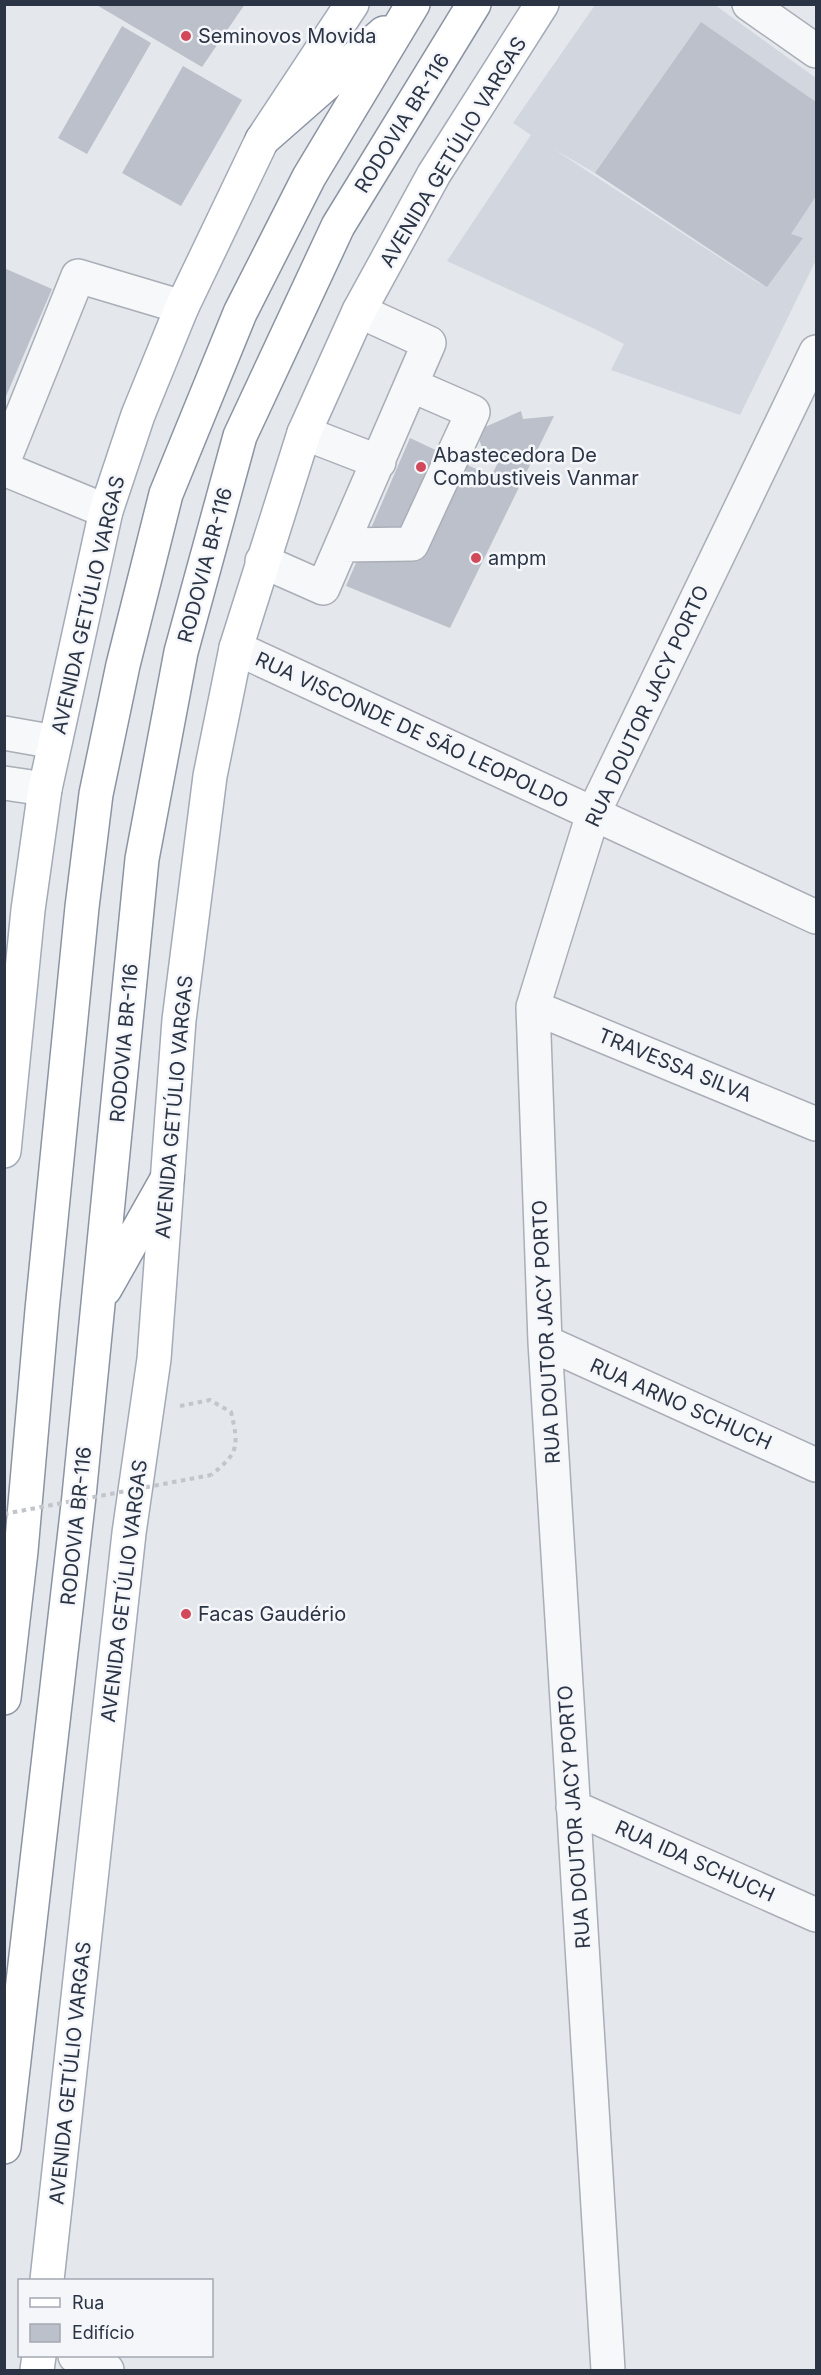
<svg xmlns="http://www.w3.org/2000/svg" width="821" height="2375" font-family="Inter,sans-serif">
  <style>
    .built { fill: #d2d6de; fill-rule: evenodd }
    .building { fill: #bbc0ca }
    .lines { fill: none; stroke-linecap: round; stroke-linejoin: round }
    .minor-casing { stroke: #a9aeb7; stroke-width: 36 }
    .major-casing { stroke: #a3abb8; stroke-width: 36 }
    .highway-casing { stroke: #8b94a3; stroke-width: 36 }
    .path { stroke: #c2c5cb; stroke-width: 4; stroke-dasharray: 4.5 4.5; stroke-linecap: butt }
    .minor { stroke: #f7f8fa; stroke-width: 33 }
    .major { stroke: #fff; stroke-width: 33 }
    .highway { stroke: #fff; stroke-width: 33 }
    .path-bridge { stroke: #c2c5cb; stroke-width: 4; stroke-dasharray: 4.5 4.5; stroke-linecap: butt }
    .poi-dot { fill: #d1495b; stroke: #f4f6f9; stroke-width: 2 }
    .labels { text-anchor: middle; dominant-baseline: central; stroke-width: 5; stroke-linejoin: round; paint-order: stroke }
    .poi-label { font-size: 20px; fill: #2b3445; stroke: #f4f6f9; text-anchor: start }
    .street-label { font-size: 20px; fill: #2b3445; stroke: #f4f6f9 }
  </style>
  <rect width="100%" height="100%" fill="#e4e7ec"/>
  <path class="built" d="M595 5H715L816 78V260L740 415 611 370 624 344 597 330 447 261 531 135 513 123ZM552 148 595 173 761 284H760Z"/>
  <path class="building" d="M95 4H245L202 67Z
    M701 22 816 102V196L791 234 803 238 767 287 595 173Z
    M122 26 151 43 87 154 58 138Z
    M183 66 242 100 181 206 122 173Z
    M4 268 52 289 4 401Z
    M521 411 523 419 554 416 450 628 346 586 410 438 491 476 499 461H487L476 431Z"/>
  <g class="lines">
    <defs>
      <path id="minor" d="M749 4 816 51
        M304 433 379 462
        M4 460 78 276 182 307
        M4 469 106 511
        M342 545 412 544 473 412 411 385
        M262 561 323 588 429 343 359 311
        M236 648 816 917
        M4 733 55 742
        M4 783 45 789
        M533 1007 816 1124
        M545 1342 816 1465
        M573 1807 816 1915
        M75 2356 107 2370
        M608 2370 545 1342 533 1007 593 814 816 352"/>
      <path id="major" d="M4 1151 28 910 45 789 106 511 138 415 182 307 262 140 352 4
        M47 2280 129 1533 154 1359 179 1020 210 776 236 648 304 433 359 311 434 174 542 4
        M37 2370 39 2356"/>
      <path id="highway" d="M262 140 384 33
        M105 1289 167 1179
        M4 1698 21 1551 42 1310 82 907 96 794 123 665 166 494 240 313 309 177 413 4
        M4 2147 79 1496 142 859 181 652 240 436 338 226 474 4"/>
    </defs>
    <use href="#minor" class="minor-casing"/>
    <use href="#major" class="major-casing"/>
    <use href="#highway" class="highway-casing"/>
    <path class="path" d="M180 1406 210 1400 231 1412C239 1446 239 1453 211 1475"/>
    <use href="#minor" class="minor"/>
    <use href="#major" class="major"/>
    <use href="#highway" class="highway"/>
    <path class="path-bridge" d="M4 1514 211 1475"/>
  </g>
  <g class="poi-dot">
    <circle cx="186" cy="36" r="6"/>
    <circle cx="421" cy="467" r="6"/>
    <circle cx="476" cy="558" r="6"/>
    <circle cx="186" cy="1614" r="6"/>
  </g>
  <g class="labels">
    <g class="poi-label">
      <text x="198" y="36">Seminovos Movida</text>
      <text x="433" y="455">Abastecedora De<tspan x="433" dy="23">Combustiveis Vanmar</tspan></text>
      <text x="488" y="558">ampm</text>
      <text x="198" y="1614">Facas Gaudério</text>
    </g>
    <g class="street-label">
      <text transform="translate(402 123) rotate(-58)">RODOVIA BR-116</text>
      <text transform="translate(453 152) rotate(-59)">AVENIDA GETÚLIO VARGAS</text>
      <text transform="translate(205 565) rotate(-75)">RODOVIA BR-116</text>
      <text transform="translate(88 605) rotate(-77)">AVENIDA GETÚLIO VARGAS</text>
      <text transform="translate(647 706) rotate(-65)">RUA DOUTOR JACY PORTO</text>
      <text transform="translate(412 730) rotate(25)">RUA VISCONDE DE SÃO LEOPOLDO</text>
      <text transform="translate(124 1043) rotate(-85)">RODOVIA BR-116</text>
      <text transform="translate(675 1065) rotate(22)">TRAVESSA SILVA</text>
      <text transform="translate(174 1107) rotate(-85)">AVENIDA GETÚLIO VARGAS</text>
      <text transform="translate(546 1332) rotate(-93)">RUA DOUTOR JACY PORTO</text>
      <text transform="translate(681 1404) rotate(24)">RUA ARNO SCHUCH</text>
      <text transform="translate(76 1526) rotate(-84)">RODOVIA BR-116</text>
      <text transform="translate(124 1591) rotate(-83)">AVENIDA GETÚLIO VARGAS</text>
      <text transform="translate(574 1817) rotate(-94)">RUA DOUTOR JACY PORTO</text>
      <text transform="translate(695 1861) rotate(24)">RUA IDA SCHUCH</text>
      <text transform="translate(70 2073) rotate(-84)">AVENIDA GETÚLIO VARGAS</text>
    </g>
  </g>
  <rect width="821" height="2375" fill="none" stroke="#2b3445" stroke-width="12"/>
  <rect x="18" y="2279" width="195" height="78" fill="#f4f6f9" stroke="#a4a8b1" stroke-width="1.5"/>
  <rect x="30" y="2298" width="30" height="9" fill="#ffffff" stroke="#a4a8b1" stroke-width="1.5"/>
  <text x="72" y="2309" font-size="18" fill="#2b3445">Rua</text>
  <rect x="30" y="2324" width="30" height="18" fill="#bbc0ca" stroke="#a4a8b1" stroke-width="1.5"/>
  <text x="72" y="2339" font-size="18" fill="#2b3445">Edifício</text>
</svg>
